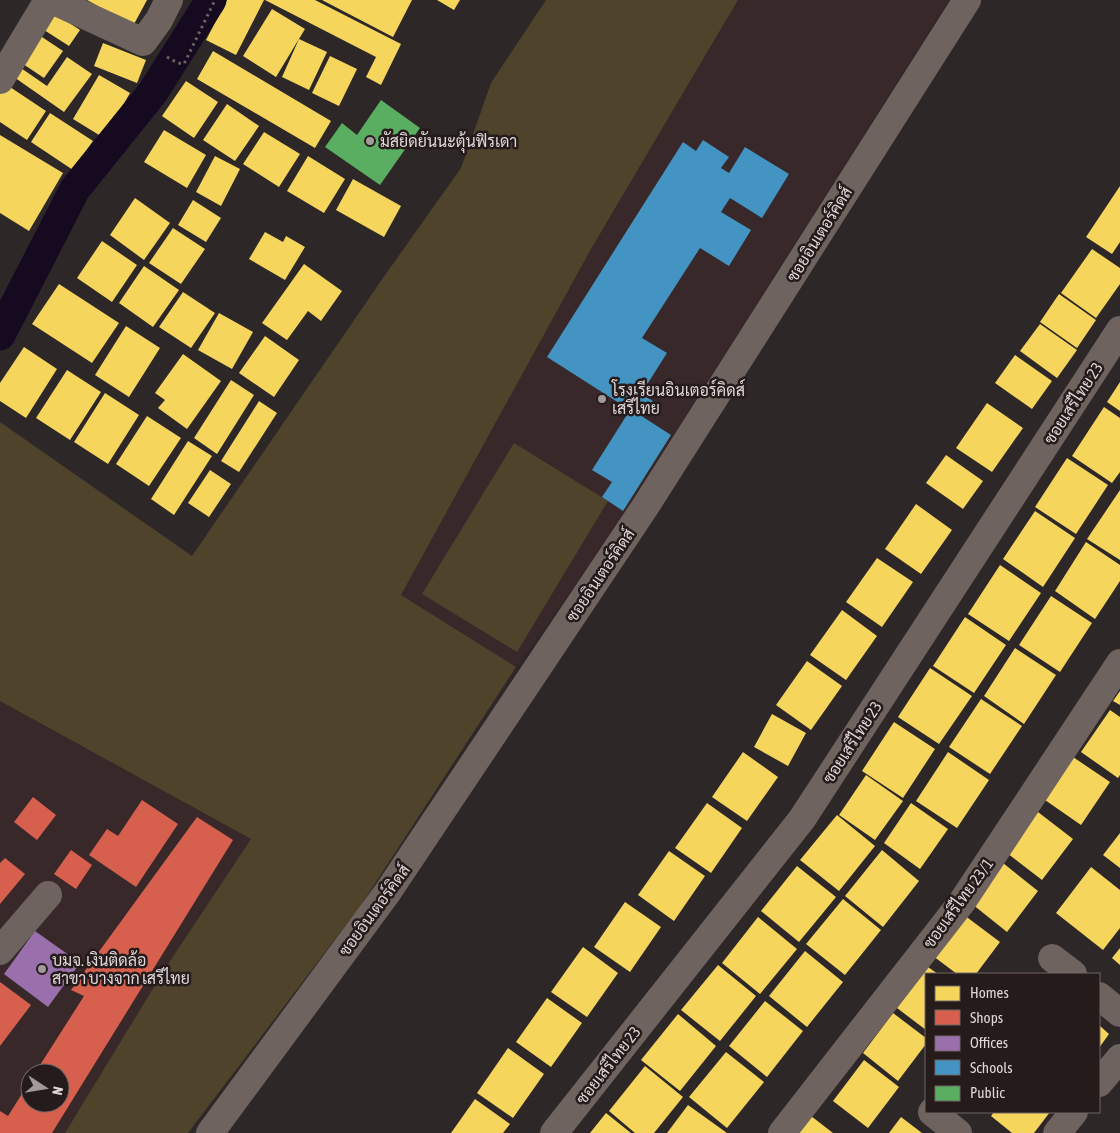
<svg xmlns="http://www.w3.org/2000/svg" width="1120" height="1133" font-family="'Asap Condensed',Sarabun,sans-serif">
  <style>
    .built { fill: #382829; fill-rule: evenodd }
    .green { fill: #4f432b }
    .homes { fill: #f6d55c }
    .shops { fill: #d6604d }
    .offices { fill: #9970ab }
    .schools { fill: #4393c3 }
    .public { fill: #5aae61 }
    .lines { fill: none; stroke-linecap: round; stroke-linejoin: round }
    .canal { stroke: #150a1f; stroke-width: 31 }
    .path { stroke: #6b6360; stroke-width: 3; stroke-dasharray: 2.5 4; stroke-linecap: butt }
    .minor { stroke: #6e635e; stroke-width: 28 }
    .poi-dot { fill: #a1999a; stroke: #261b1b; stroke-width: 2 }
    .labels { text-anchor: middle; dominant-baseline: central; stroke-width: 5; stroke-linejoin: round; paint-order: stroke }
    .poi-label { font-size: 16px; fill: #dfd7d8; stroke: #261b1b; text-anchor: start }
    .street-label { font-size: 16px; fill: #dfd7d8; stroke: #261b1b }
  </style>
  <rect width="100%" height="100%" fill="#2d2727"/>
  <path class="built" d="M738 0H949L601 550 516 667 401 595 591 249Z
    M0 701 251 839 166 967 65 1133H0ZM30 1073H60V1103H30Z"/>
  <path class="green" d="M546 0H738L591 249 401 595 516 667 361 905 188 1133H65L166 967 251 839 0 701V422L192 556 383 278 461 168 491 83Z
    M514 443 608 501 517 652 422 594Z"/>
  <path class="homes" d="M87 0H147L133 26Z
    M227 0H264L236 55 206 40Z
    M265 0H315L401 44 381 85 366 77 376 57Z
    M322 0H412L393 37Z
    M437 0H460L454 10Z
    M272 9 305 29 276 77 243 56Z
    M51 11 80 30 69 46 41 28Z
    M39 35 63 51 44 78 20 62Z
    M299 39 327 52 309 90 282 77Z
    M103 43 146 60 137 83 94 66Z
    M213 51 331 121 315 148 197 79Z
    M330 56 357 69 339 106 312 93Z
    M67 57 92 74 64 112 11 75 18 66 47 86Z
    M99 75 130 93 104 138 73 119Z
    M186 81 218 102 194 138 162 116Z
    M4 83 46 111 27 140 0 122V88Z
    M227 104 259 126 235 161 203 140Z
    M50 113 93 141 73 170 31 142Z
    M164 130 206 155 187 188 144 162Z
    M264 132 300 154 279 187 243 164Z
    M0 135 63 173 29 231 0 213Z
    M215 156 240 169 221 206 196 192Z
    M308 156 345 179 324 213 287 191Z
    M353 179 401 206 384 237 336 210Z
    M1120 186V242L1112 254 1086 237Z
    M135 198 170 223 144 260 110 235Z
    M193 200 221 218 206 242 178 225Z
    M173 228 205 249 181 284 149 263Z
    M265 232 283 242 286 236 305 247 285 280 249 259Z
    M102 241 137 265 112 302 77 278Z
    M1092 249 1120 268V284L1096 318 1061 293Z
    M304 264 342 291 321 321 308 311 287 340 262 323Z
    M144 266 179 290 153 327 119 303Z
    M59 284 119 323 92 363 32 324Z
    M183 292 215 313 191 348 159 327Z
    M1059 294 1096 320 1077 348 1040 322Z
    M219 313 253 332 232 369 198 350Z
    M1040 324 1077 350 1057 378 1020 351Z
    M126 326 160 348 129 397 95 375Z
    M265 336 299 360 274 397 239 373Z
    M24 347 57 369 26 418 0 401V383Z
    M183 354 221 381 187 429 158 408 165 400 155 393Z
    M1015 355 1052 381 1032 409 995 383Z
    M67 370 101 392 70 440 36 418Z
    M231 380 254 395 217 454 194 438Z
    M1120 382V411L1107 402Z
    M105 393 139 415 108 464 74 442Z
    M259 401 277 413 239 472 221 461Z
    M987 403 1023 428 992 472 956 448Z
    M1104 407 1120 418V472L1112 483 1072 456Z
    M147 416 181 438 149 486 116 464Z
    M188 441 212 456 174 515 151 499Z
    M946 455 983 481 963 509 926 483Z
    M1067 458 1108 485 1076 534 1035 507Z
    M210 470 231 484 209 517 188 503Z
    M1120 490V560L1087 539Z
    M916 504 952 530 921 574 885 549Z
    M1035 511 1075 538 1043 587 1003 559Z
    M1086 542 1120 565V581L1095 619 1055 591Z
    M877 558 913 582 882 627 846 602Z
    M1000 565 1041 593 1009 641 968 614Z
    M1051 596 1092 623 1060 672 1019 645Z
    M842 610 877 636 846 680 810 655Z
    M965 617 1006 645 974 693 933 666Z
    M1015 648 1056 675 1024 724 984 696Z
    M807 661 842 686 811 730 776 705Z
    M930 668 972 696 939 744 898 717Z
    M1120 691V705L1113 701Z
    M981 699 1022 726 990 774 949 747Z
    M1110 710 1120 717V775L1118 778 1081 752Z
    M772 714 806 733 788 766 754 747Z
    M894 722 935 749 903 798 862 771Z
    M743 752 778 777 747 821 712 797Z
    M948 752 989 780 957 828 916 801Z
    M1073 757 1110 782 1081 825 1045 800Z
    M866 775 903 801 875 840 839 815Z
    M707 803 742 828 711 873 675 848Z
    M911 803 948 829 920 869 884 843Z
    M1038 812 1073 839 1042 880 1007 853Z
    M837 815 875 846 839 891 800 860Z
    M1120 833V868L1103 855Z
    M882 850 919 881 883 927 845 896Z
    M669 851 705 876 674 921 638 895Z
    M1003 863 1038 891 1007 932 972 904Z
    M797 866 836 897 799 942 761 911Z
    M1091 867 1120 890V928L1103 950 1056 913Z
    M843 899 881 930 845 975 806 944Z
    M625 902 661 927 630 972 594 947Z
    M964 915 1000 942 976 974H957L933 956Z
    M758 917 797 949 760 994 722 963Z
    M583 947 618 973 587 1017 551 992Z
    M1120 948V965L1112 958Z
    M805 951 843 982 807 1027 769 996Z
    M718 965 756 996 720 1041 681 1010Z
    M928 967 938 974H926V1030L897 1008Z
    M547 998 582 1023 551 1067 516 1042Z
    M765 1001 803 1031 767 1077 729 1046Z
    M893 1013 926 1038V1044L898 1081 863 1053Z
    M678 1014 716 1046 680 1091 641 1060Z
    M1099 1025 1109 1034 1099 1048Z
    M508 1048 544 1074 513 1118 477 1093Z
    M726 1052 764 1082 727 1128 689 1097Z
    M864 1060 899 1087 868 1128 833 1101Z
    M645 1066 683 1097 654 1133H635L609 1111Z
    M475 1099 510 1124 503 1133H451Z
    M688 1105 727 1133H667Z
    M994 1112H1050L1034 1133H1012L991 1116Z
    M606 1113 631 1133H590Z
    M811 1116 833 1133H798Z
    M901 1117 922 1133H889Z"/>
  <path class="shops" d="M33 797 56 815 37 840 14 822Z
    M142 800 178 824 136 887 89 855 107 829 118 836Z
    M197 817 233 840 52 1133H0V1111L8 1116 30 1081V1103H60V1073H35L84 996 71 990Z
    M71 850 92 865 76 889 54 874Z
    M5 858 25 874 0 904V863Z
    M0 982 31 1005 0 1046Z"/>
  <path class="offices" d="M35 931 80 963 48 1007 4 974Z"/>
  <path class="schools" d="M703 140 729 157 721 168 729 173 745 147 789 174 762 218 730 198 721 212 751 230 729 266 700 248 642 338 667 353 641 394 653 401 643 417 671 435 623 511 602 497 612 482 592 470 630 410 547 357 683 142 696 151Z"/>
  <path class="public" d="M381 100 420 128 380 185 325 147 342 123 357 135Z"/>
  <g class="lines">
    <path class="canal" d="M0 335 75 189 153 92 211 0"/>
    <path class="path" d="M167 57 178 63 184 64 215 0"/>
    <path class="minor" d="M52 0 143 42 159 20 169 0
      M0 80 48 0
      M0 951 48 895
      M1052 958 1073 974
      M1099 996 1120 1013
      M1099 1083 1120 1058
      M932 1112 958 1133
      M210 1133 387 893 645 507 967 0
      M554 1133 802 819 1120 330
      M782 1133 962 902 1120 663
      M1057 1133 1074 1112"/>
  </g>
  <g class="poi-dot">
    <circle cx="370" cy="141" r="5"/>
    <circle cx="602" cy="399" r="5"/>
    <circle cx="42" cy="969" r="5"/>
  </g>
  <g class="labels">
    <g class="poi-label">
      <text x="380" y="141">มัสยิดยันนะตุ้นฟิรเดา</text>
      <text x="612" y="390">โรงเรียนอินเตอร์คิดส์<tspan x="612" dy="18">เสรีไทย</tspan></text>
      <text x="52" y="960">บมจ. เงินติดล้อ<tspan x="52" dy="18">สาขา บางจาก เสรีไทย</tspan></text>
    </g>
    <g class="street-label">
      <text transform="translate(819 234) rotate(-58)">ซอยอินเตอร์คิดส์</text>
      <text transform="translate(1073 403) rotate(-57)">ซอยเสรีไทย 23</text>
      <text transform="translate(600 575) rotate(-56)">ซอยอินเตอร์คิดส์</text>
      <text transform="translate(852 742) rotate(-57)">ซอยเสรีไทย 23</text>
      <text transform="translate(958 903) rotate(-54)">ซอยเสรีไทย 23/1</text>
      <text transform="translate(374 910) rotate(-54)">ซอยอินเตอร์คิดส์</text>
      <text transform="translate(608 1065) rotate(-52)">ซอยเสรีไทย 23</text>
    </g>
  </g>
  <rect x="925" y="973" width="175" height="140" fill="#261b1b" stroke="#706667"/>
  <rect x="935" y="986" width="25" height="15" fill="#f6d55c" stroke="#706667"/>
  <text x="970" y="998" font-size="15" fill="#dfd7d8">Homes</text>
  <rect x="935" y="1010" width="25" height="15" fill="#d6604d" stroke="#706667"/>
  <text x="970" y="1023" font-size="15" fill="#dfd7d8">Shops</text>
  <rect x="935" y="1036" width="25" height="15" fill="#9970ab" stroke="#706667"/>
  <text x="970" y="1048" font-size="15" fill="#dfd7d8">Offices</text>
  <rect x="935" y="1060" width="25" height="15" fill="#4393c3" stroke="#706667"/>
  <text x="970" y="1073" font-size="15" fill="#dfd7d8">Schools</text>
  <rect x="935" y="1086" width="25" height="15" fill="#5aae61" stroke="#706667"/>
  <text x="970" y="1098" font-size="15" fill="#dfd7d8">Public</text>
  <g transform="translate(45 1088) rotate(102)"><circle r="24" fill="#261b1b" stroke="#706667"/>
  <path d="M0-4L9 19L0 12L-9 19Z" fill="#a1999a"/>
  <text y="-8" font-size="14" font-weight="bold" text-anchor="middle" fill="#dfd7d8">N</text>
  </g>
</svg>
